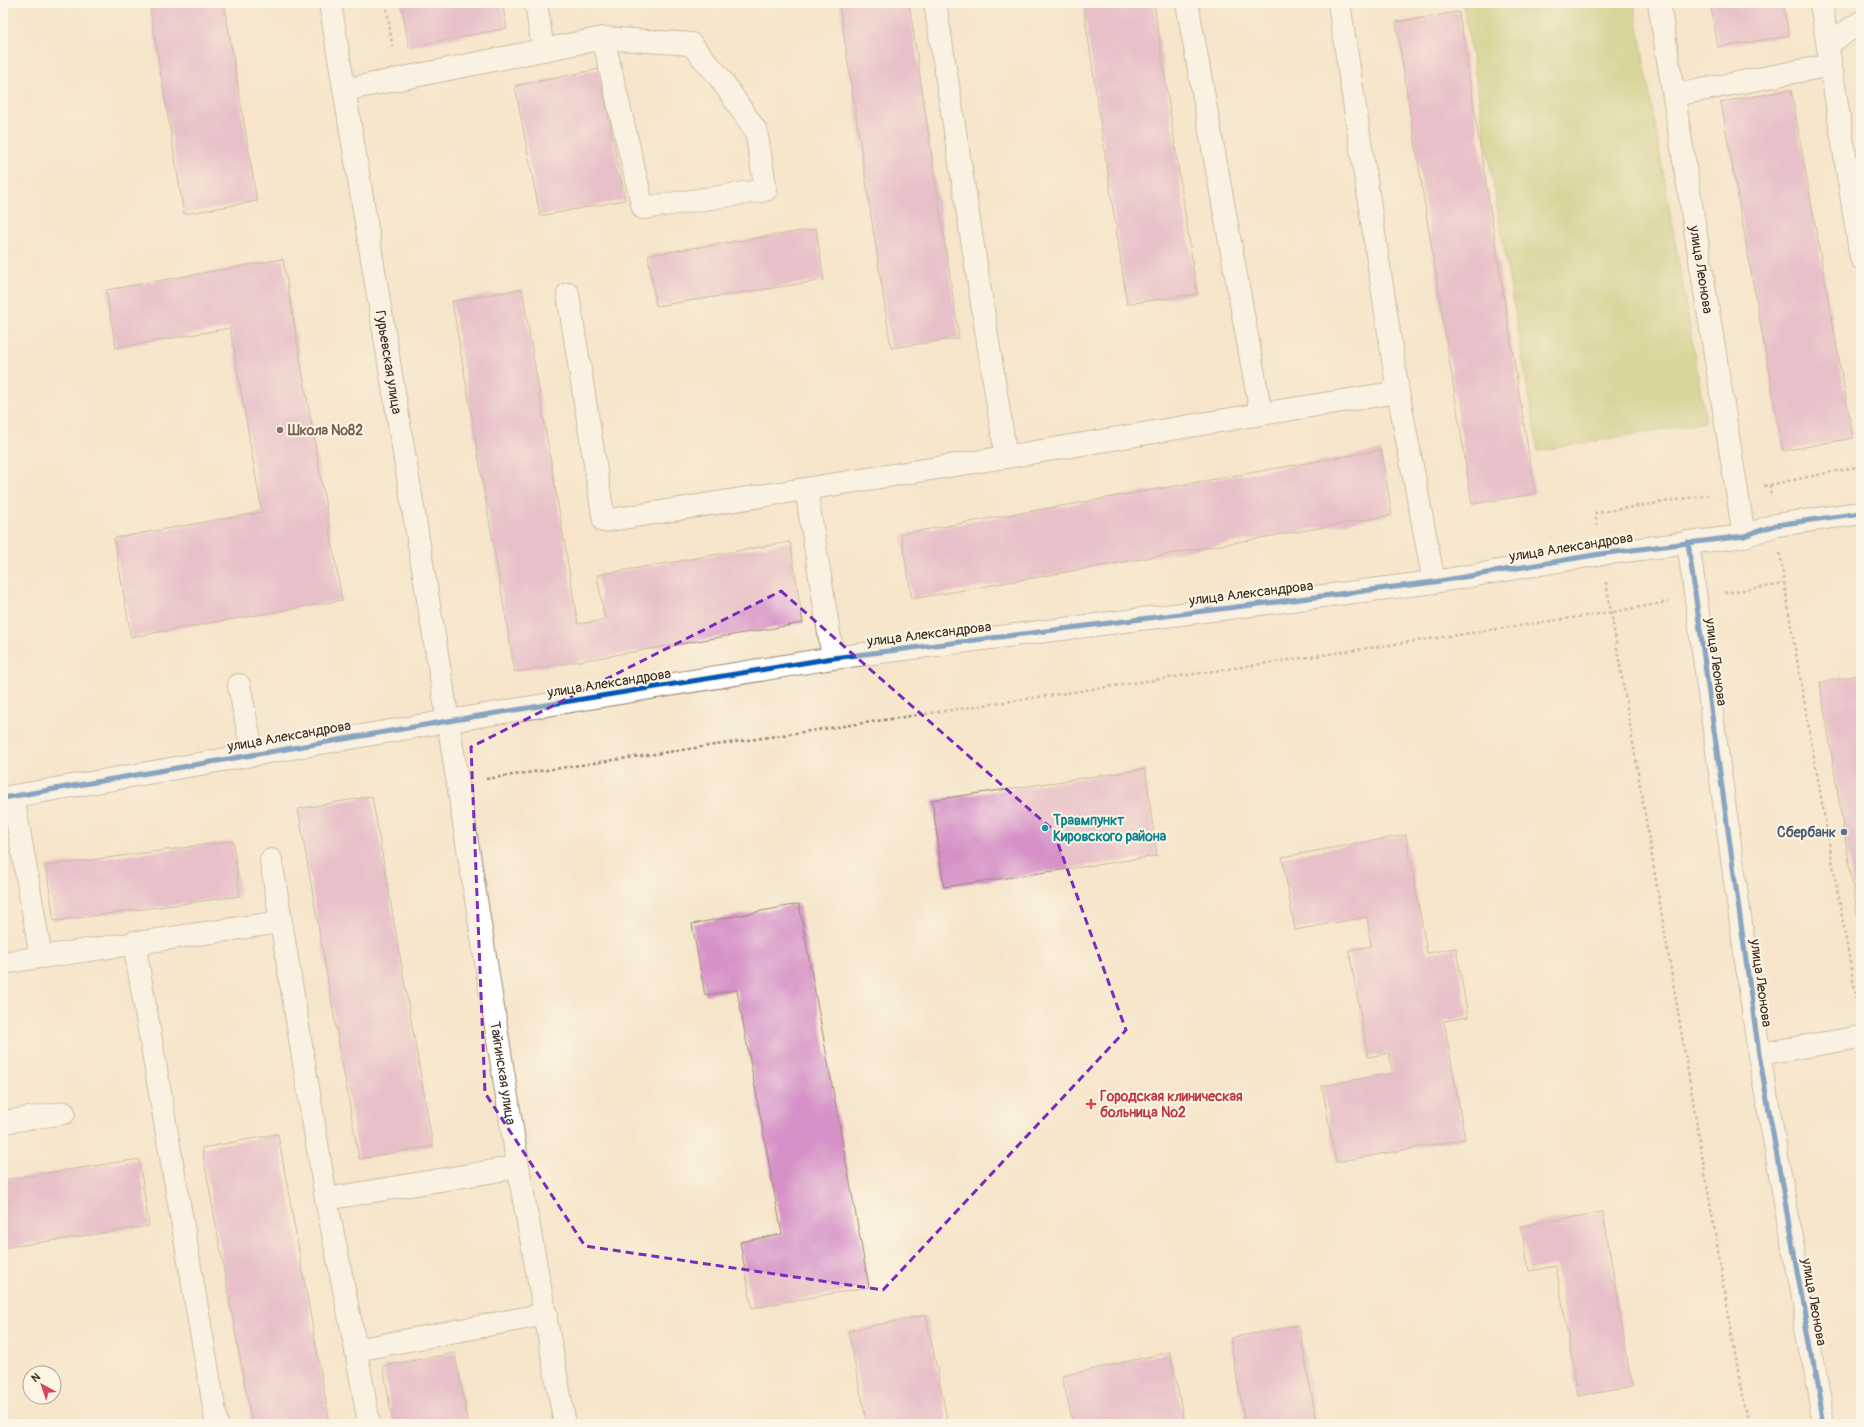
<svg xmlns="http://www.w3.org/2000/svg" width="1864" height="1427" font-family="Pangolin,sans-serif">
  <style>
    .green { fill: #b6c466; stroke: #787742 }
    .building { fill: #d692c8 }
    .lines { fill: none; stroke-linecap: round; stroke-linejoin: round }
    .minor-casing { stroke: #988874; stroke-width: 24 }
    .path { stroke: #988874; stroke-width: 2.5; stroke-dasharray: 3 3; stroke-linecap: butt }
    .minor { stroke: #fff; stroke-width: 22 }
    .cycleway-casing { stroke: #fcf5e5; stroke-width: 8 }
    .cycleway { stroke: #0057b8; stroke-width: 5 }
    .marked { fill: none; stroke: #7b2cbf; stroke-width: 3; stroke-dasharray: 8 5; stroke-linejoin: round }
    .education-dot { fill: #8d6e63; stroke: #fcf5e5; stroke-width: 1.5 }
    .culture-dot { fill: #0f9aa8; stroke: #fcf5e5; stroke-width: 1.5 }
    .service-dot { fill: #5c6f8a; stroke: #fcf5e5; stroke-width: 1.5 }
    .health-dot { fill: #e0444e; stroke: #fcf5e5; stroke-width: 1.5 }
    .labels { text-anchor: middle; dominant-baseline: central; stroke-width: 4; stroke-linejoin: round; paint-order: stroke }
    .street-label { font-size: 14px; fill: #3b2a1e; stroke: #fcf5e5 }
    .education-label { font-size: 14px; font-weight: bold; fill: #785e54; stroke: #fcf5e5; text-anchor: start }
    .culture-label { font-size: 14px; font-weight: bold; fill: #0d838f; stroke: #fcf5e5; text-anchor: start }
    .service-label { font-size: 14px; font-weight: bold; fill: #4e5e75; stroke: #fcf5e5; text-anchor: end }
    .health-label { font-size: 14px; font-weight: bold; fill: #be3a42; stroke: #fcf5e5; text-anchor: start }
  </style>
  <rect width="100%" height="100%" fill="#fcf5e5"/>
  <filter id="ink" filterUnits="userSpaceOnUse"><feTurbulence type="fractalNoise" baseFrequency=".025" numOctaves="2"/><feDisplacementMap in="SourceGraphic" scale="8" xChannelSelector="R" yChannelSelector="G"/><feConvolveMatrix kernelMatrix="1 2 1 2 8 2 1 2 1" color-interpolation-filters="sRGB"/></filter>
  <filter id="wash" filterUnits="userSpaceOnUse"><feTurbulence type="fractalNoise" baseFrequency=".012" numOctaves="4" result="noise"/><feDisplacementMap in="SourceGraphic" scale="16" xChannelSelector="R" yChannelSelector="G"/><feGaussianBlur stdDeviation="0.9" result="paint"/><feColorMatrix in="noise" values="0 0 0 0 0 0 0 0 0 0 0 0 0 0 0 0 0 1.4 0 .05"/><feComposite in="paint" operator="in"/></filter>
  <g filter="url(#wash)">
    <rect width="100%" height="100%" fill="#f5e5ca"/>
    <path class="green" d="M1463 3H1634L1706 422 1538 451Z"/>
    <g id="blocks">
      <path class="building" d="M149 3H224L257 201 184 214Z
        M401 3H502L507 28 409 47Z
        M839 3H909L959 338 891 348Z
        M1083 3H1154L1197 294 1127 304Z
        M1710 3H1783L1789 36 1718 47Z
        M1459 12 1535 494 1472 504 1396 22Z
        M599 69 625 200 540 216 515 86Z
        M1791 90 1853 438 1783 451 1721 102Z
        M816 229 824 280 656 306 648 255Z
        M283 259 342 600 131 637 114 538 262 512 230 328 116 348 106 290Z
        M522 289 578 624 605 620 597 575 790 542 803 623 515 672 452 301Z
        M1381 450 1392 515 912 599 901 534Z
        M1861 675V931H1860L1820 682Z
        M1145 769 1157 856 944 887 932 800Z
        M372 796 433 1146 359 1159 298 809Z
        M1406 835 1427 953 1456 948 1468 1017 1444 1021 1465 1139 1336 1162 1322 1086 1393 1073 1389 1053 1368 1057 1349 950 1371 946 1367 917 1295 930 1282 857Z
        M233 841 240 896 54 921 46 866Z
        M799 904 869 1287 752 1308 740 1242 782 1234 737 990 705 995 692 924Z
        M278 1134 330 1424H252L202 1148Z
        M139 1159 149 1226 3 1248V1180Z
        M1603 1212 1632 1387 1578 1396 1556 1266 1529 1271 1521 1226Z
        M926 1315 948 1424H867L848 1331Z
        M1299 1325 1317 1424H1245L1230 1338Z
        M1170 1352 1185 1424H1073L1062 1376Z
        M455 1353 468 1424H393L383 1366Z"/>
    </g>
  </g>
  <g filter="url(#ink)">
    <use href="#blocks" fill-opacity="0" stroke="#988874" stroke-width="1"/>
    <g class="lines">
      <defs>
        <g id="minor">
          <path id="s1" d="M330 3 448 721 518 1167 565 1424"/>
          <path d="M536 3 543 50"/>
          <path d="M935 3 1006 457 1261 414"/>
          <path d="M1187 3 1261 414 1398 392 1434 582"/>
          <path d="M1339 3 1398 392"/>
          <path id="s2" d="M1659 3 1744 536"/>
          <path d="M1821 3 1861 258"/>
          <path d="M1828 44 1861 22"/>
          <path d="M344 90 603 38 691 44 720 78 756 131 766 190 643 208 603 38"/>
          <path d="M1675 95 1831 65"/>
          <path d="M568 294 604 521 1006 457"/>
          <path d="M806 489 833 658"/>
          <path d="M1688 542 1759 1054 1824 1424"/>
          <path d="M239 685 253 755"/>
          <path d="M3 798 448 721 833 658 1434 582 1600 554 1744 536 1776 525 1861 513"/>
          <path d="M271 860 326 1199 356 1350 369 1424"/>
          <path d="M134 942 217 1424"/>
          <path d="M41 957 280 922"/>
          <path d="M3 963 41 957 13 796"/>
          <path d="M1759 1054 1861 1037"/>
          <path d="M3 1122 64 1113"/>
          <path d="M326 1199 518 1167"/>
          <path d="M356 1350 546 1314"/>
        </g>
      </defs>
      <use href="#minor" class="minor-casing"/>
      <path class="path" d="M386 3 393 50
        M1770 485 1771 497
        M1764 486 1861 466
        M1597 526 1595 513 1708 495
        M1780 553 1789 614 1858 1008
        M1606 582 1747 1424
        M1724 593 1784 584
        M486 779 1612 612 1668 602"/>
      <use href="#minor" class="minor"/>
      <defs>
        <path id="cycleway" d="M1688 542 1759 1054 1824 1424
          M3 798 448 721 833 658 1434 582 1600 554 1744 536 1776 525 1861 513"/>
      </defs>
      <use href="#cycleway" class="cycleway-casing"/>
      <use href="#cycleway" class="cycleway"/>
    </g>
  </g>
  <path d="M0 0H1864V1427H0ZM781 591 1053 830 1126 1030 883 1290 585 1246 485 1093 471 747Z" fill="#f5e5ca" fill-opacity=".55" fill-rule="evenodd"/>
  <path class="marked" d="M781 591 1053 830 1126 1030 883 1290 585 1246 485 1093 471 747Z"/>
  <circle class="education-dot" cx="280" cy="430" r="4"/>
  <circle class="culture-dot" cx="1045" cy="828" r="4"/>
  <circle class="service-dot" cx="1844" cy="832" r="4"/>
  <path class="health-dot" d="M1089 1098h4v4h4v4h-4v4h-4v-4h-4v-4h4z"/>
  <g class="labels">
    <g class="street-label">
      <text stroke="none"><textPath href="#s2" startOffset="270">улица Леонова</textPath></text>
      <text stroke="none"><textPath href="#s1" startOffset="364">Гурьевская улица</textPath></text>
      <text transform="translate(1571 547) rotate(-9)">улица Александрова</text>
      <text transform="translate(1251 593) rotate(-7)">улица Александрова</text>
      <text transform="translate(929 634) rotate(-7)">улица Александрова</text>
      <text transform="translate(1716 662) rotate(82)">улица Леонова</text>
      <text transform="translate(609 683) rotate(-9)">улица Александрова</text>
      <text transform="translate(289 736) rotate(-10)">улица Александрова</text>
      <text transform="translate(1761 983) rotate(82)">улица Леонова</text>
      <text stroke="none"><textPath href="#s1" startOffset="1084">Тайгинская улица</textPath></text>
      <text transform="translate(1814 1302) rotate(80)">улица Леонова</text>
    </g>
    <g class="education-label">
      <text x="288" y="430">Школа №82</text>
    </g>
    <g class="culture-label">
      <text x="1053" y="820">Травмпункт<tspan x="1053" dy="16">Кировского района</tspan></text>
    </g>
    <g class="service-label">
      <text x="1836" y="832">Сбербанк</text>
    </g>
    <g class="health-label">
      <text x="1100" y="1096">Городская клиническая<tspan x="1100" dy="16">больница №2</tspan></text>
    </g>
  </g>
  <rect width="1864" height="1427" fill="none" stroke="#fcf5e5" stroke-width="16"/>
  <g transform="translate(42 1385) rotate(320)"><circle r="19" fill="#fcf5e5" stroke="#afa495"/>
  <path d="M0-3L7 15L0 10L-7 15Z" fill="#d1495b"/>
  <text y="-6" font-size="11" font-weight="bold" text-anchor="middle" fill="#3b2a1e">N</text>
  </g>
</svg>
